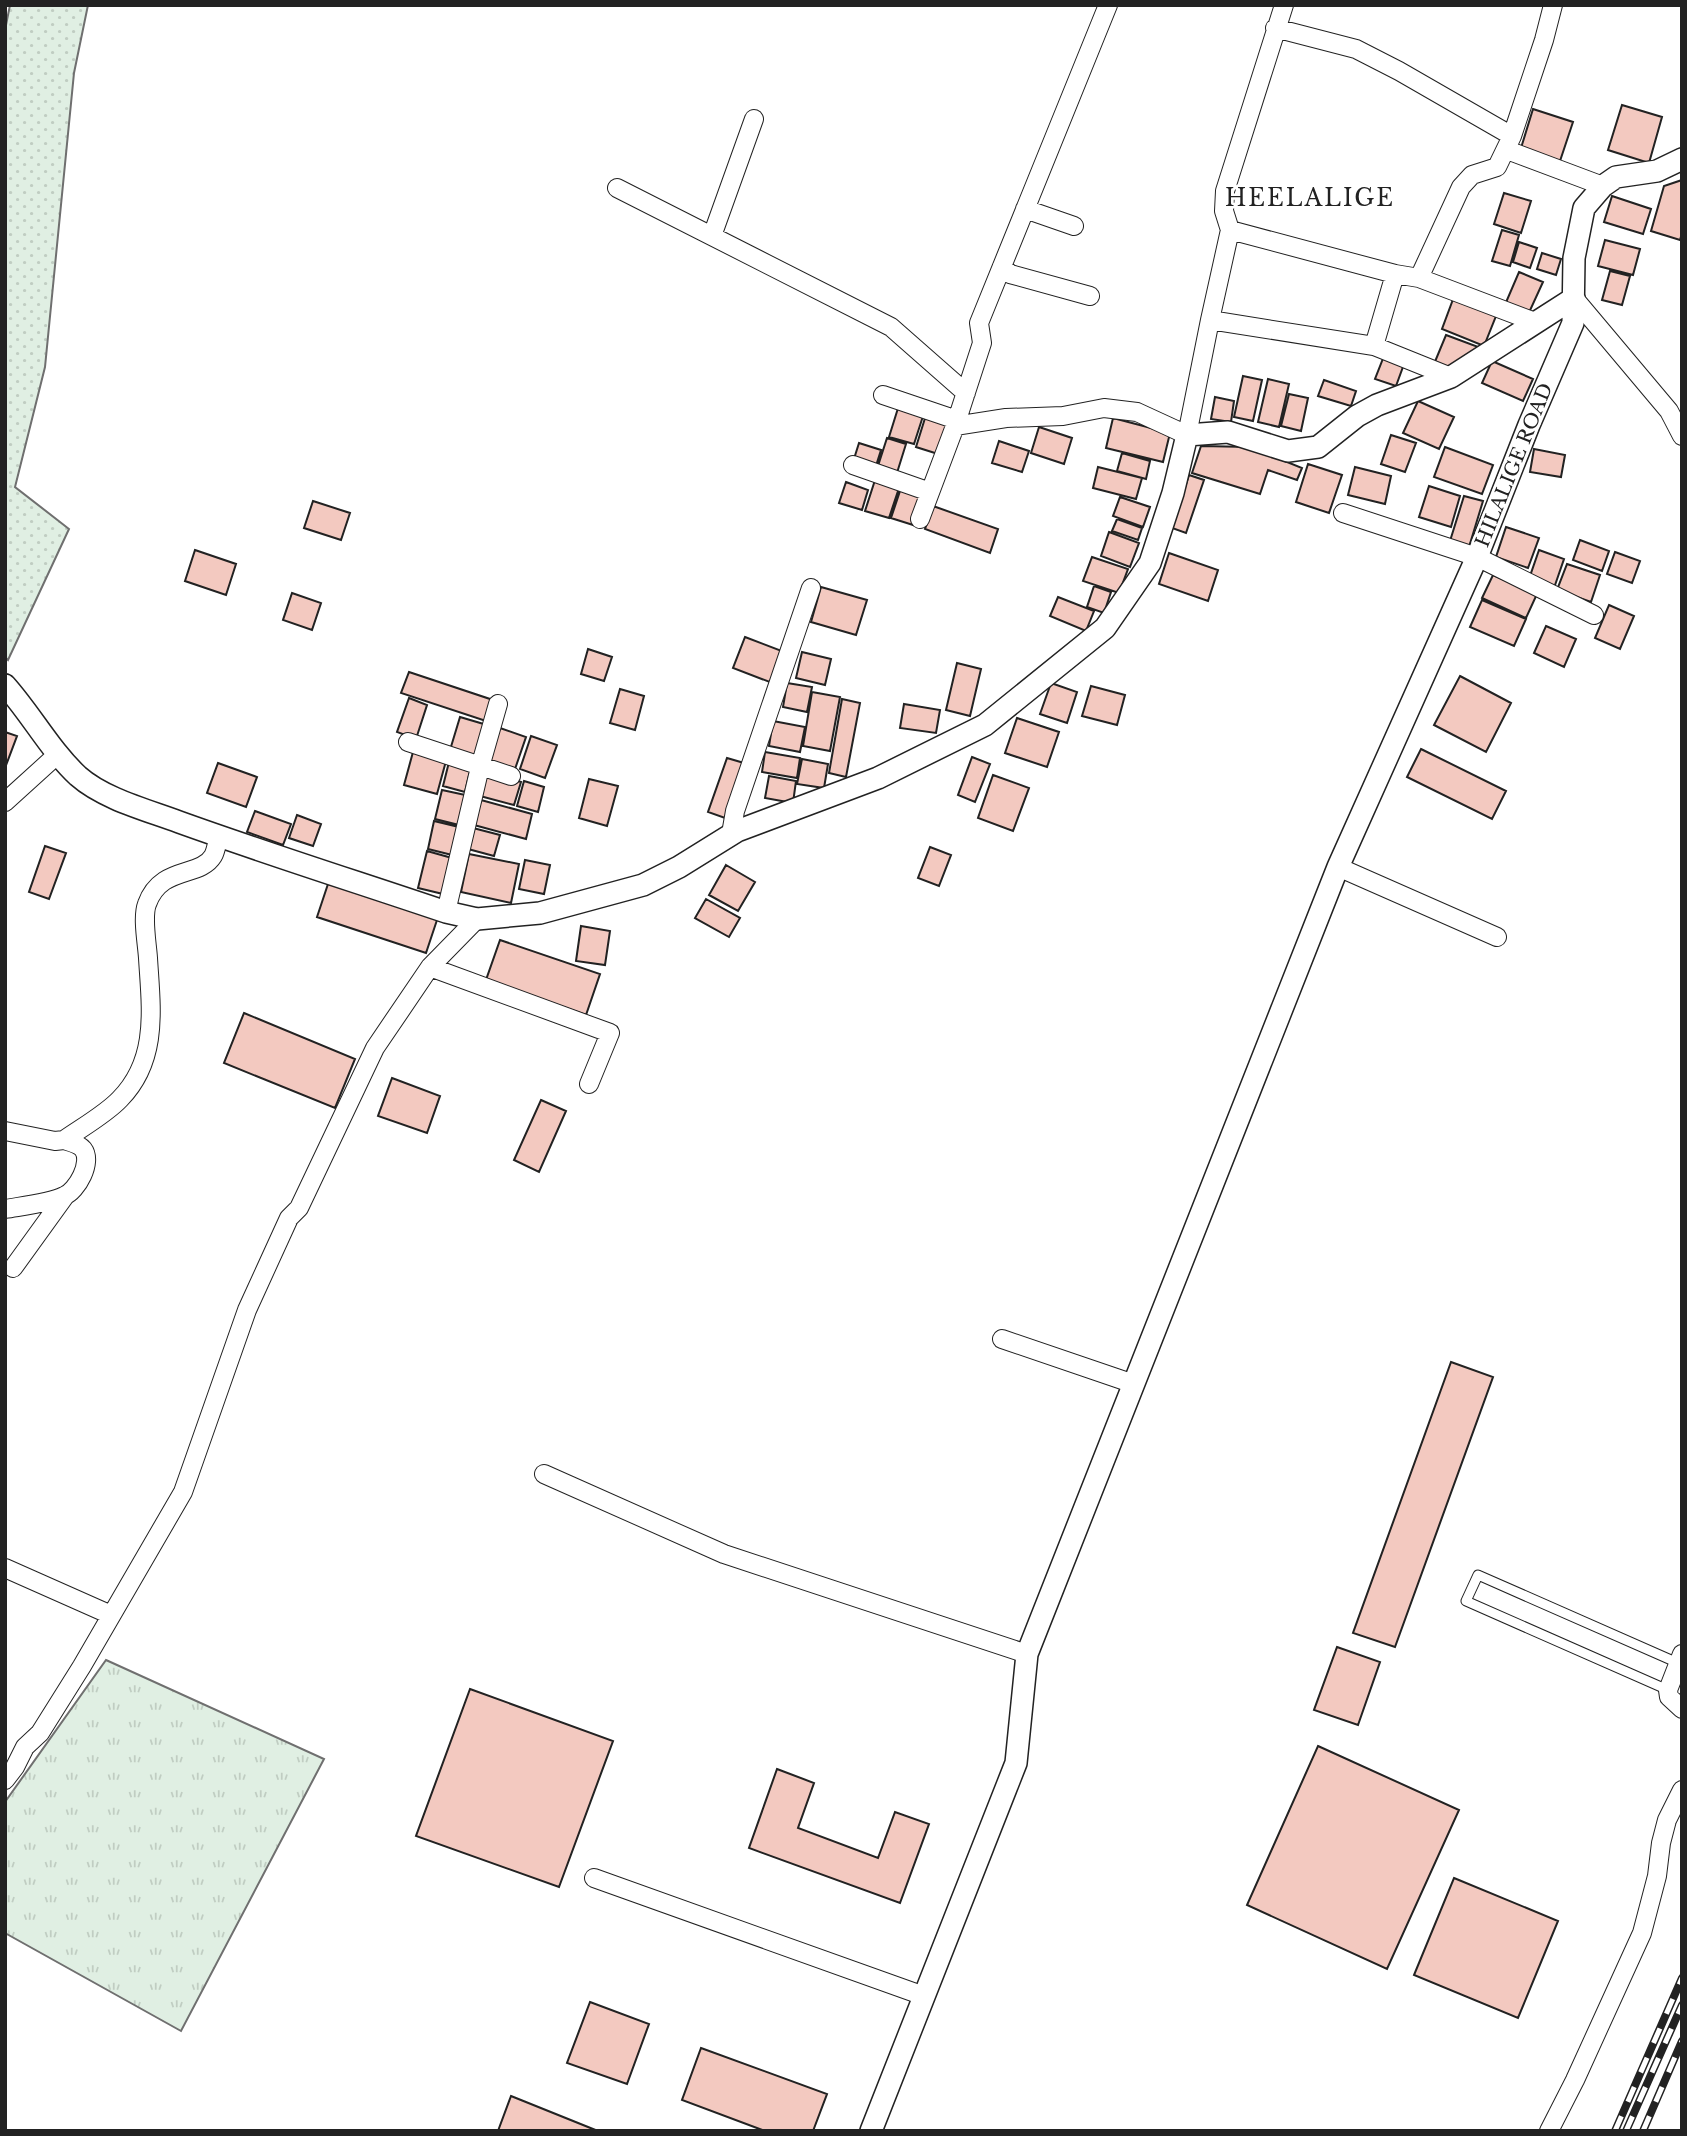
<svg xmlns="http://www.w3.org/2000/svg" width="1687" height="2136" font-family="'Libre Baskerville',serif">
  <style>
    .grass { fill: url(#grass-tufts); stroke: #6f6f6f; stroke-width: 2 }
    .park { fill: url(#park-dots); stroke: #6f6f6f; stroke-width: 2 }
    .building { fill: #f3c9c0; stroke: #222; stroke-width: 2 }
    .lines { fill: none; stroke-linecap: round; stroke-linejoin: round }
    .service-casing { stroke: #222; stroke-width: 11 }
    .minor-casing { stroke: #222; stroke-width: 20 }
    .tertiary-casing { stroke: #222; stroke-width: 24 }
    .service { stroke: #fff; stroke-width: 9 }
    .minor { stroke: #fff; stroke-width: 18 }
    .tertiary { stroke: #fff; stroke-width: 21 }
    .rail-casing { stroke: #222; stroke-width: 8 }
    .rail { stroke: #fff; stroke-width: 5; stroke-dasharray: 16; stroke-linecap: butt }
    .labels { text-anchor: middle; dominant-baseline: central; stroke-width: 5; stroke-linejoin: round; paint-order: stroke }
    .street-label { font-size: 19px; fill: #222; stroke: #fff }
    .quarter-label { font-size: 23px; letter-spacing: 2px; fill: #222; stroke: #fff }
  </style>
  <defs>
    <pattern id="grass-tufts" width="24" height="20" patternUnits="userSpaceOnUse" patternTransform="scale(1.75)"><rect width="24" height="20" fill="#e0efe3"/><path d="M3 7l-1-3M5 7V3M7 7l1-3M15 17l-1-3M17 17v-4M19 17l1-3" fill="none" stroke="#c0cdc2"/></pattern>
    <pattern id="park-dots" width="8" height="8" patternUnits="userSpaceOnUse" patternTransform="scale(1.75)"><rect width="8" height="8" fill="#e0efe3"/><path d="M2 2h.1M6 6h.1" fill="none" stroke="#c0cdc2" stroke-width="1.8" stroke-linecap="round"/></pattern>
  </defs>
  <rect width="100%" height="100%" fill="#fff"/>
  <path class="grass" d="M106 1660 324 1759 181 2031 5 1933V1802Z"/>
  <path class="park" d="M10 5H88L74 73 45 367 15 487 69 529 8 660 5 657V30Z"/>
  <path class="building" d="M1622 105 1662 117 1649 163 1608 150Z
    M1533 109 1573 122 1560 161 1521 148Z
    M1682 180V233L1680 240 1651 231 1664 186Z
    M1504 193 1531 201 1521 233 1494 224Z
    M1612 196 1651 209 1643 234 1604 222Z
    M1502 230 1519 235 1510 266 1492 261Z
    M1605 240 1640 249 1633 275 1598 266Z
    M1519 242 1537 248 1530 268 1513 262Z
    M1542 253 1561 259 1556 275 1537 269Z
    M1610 271 1630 276 1622 305 1602 300Z
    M1519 272 1543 282 1527 317 1504 307Z
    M1455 294 1498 311 1484 346 1442 329Z
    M1446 335 1481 348 1451 371 1434 364Z
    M1384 356 1404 364 1396 386 1375 379Z
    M1492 361 1533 379 1523 401 1482 383Z
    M1243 376 1262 380 1253 421 1234 417Z
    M1268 379 1289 384 1279 427 1258 422Z
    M1324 380 1356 391 1351 406 1318 396Z
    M1289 394 1308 398 1301 431 1281 426Z
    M1215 397 1234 401 1231 422 1211 419Z
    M1418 401 1454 417 1439 449 1403 433Z
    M899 405 924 413 914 444 889 437Z
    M926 415 948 422 938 454 916 447Z
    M1113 418 1170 433 1163 462 1106 448Z
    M1039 427 1072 438 1064 464 1031 453Z
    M1391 435 1416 443 1405 472 1381 464Z
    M887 438 906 444 896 476 877 469Z
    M999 441 1029 451 1022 472 992 463Z
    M859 443 881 450 875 469 853 462Z
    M1201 446 1250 447 1302 468 1297 480 1268 470 1260 494 1192 473Z
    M1445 447 1493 465 1482 494 1434 477Z
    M1534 449 1565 455 1561 477 1530 472Z
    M1122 453 1150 461 1146 479 1117 471Z
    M1308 464 1342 475 1329 513 1296 502Z
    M1098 467 1142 478 1136 499 1093 488Z
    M1355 467 1391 476 1385 504 1348 495Z
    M1189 475 1204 480 1186 533 1172 528Z
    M876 477 900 485 889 518 865 511Z
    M846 482 868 490 862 510 839 503Z
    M902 485 924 492 913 525 891 518Z
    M1429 486 1460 496 1451 527 1419 517Z
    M1464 496 1483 501 1469 547 1450 541Z
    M1120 497 1150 507 1143 527 1113 516Z
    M313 501 350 513 341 540 304 528Z
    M933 506 998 529 990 553 925 529Z
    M1117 519 1142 528 1138 540 1112 531Z
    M1506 527 1539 538 1528 568 1496 557Z
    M1109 532 1139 543 1130 567 1101 556Z
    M1580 540 1609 551 1602 571 1573 560Z
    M195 550 236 564 226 595 185 581Z
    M1539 550 1564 559 1554 588 1529 579Z
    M1615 552 1640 561 1632 583 1607 574Z
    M1169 553 1218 570 1208 601 1159 584Z
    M1092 557 1128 569 1119 593 1083 581Z
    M1567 564 1600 575 1591 602 1557 590Z
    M1493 575 1537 594 1526 618 1482 598Z
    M1094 586 1111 592 1104 613 1087 607Z
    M821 587 867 600 856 635 811 622Z
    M292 593 321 603 312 630 283 620Z
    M1058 597 1094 611 1086 631 1050 616Z
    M1482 600 1526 619 1514 646 1470 627Z
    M1609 605 1634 616 1620 649 1595 638Z
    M1546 626 1576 639 1564 667 1534 653Z
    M745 637 787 653 775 684 733 668Z
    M588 649 612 657 604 681 581 674Z
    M802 652 831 659 825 685 796 678Z
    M957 663 981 669 970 716 946 710Z
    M409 672 496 701 489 722 401 693Z
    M1460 676 1511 703 1486 752 1434 725Z
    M787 683 812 687 807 712 783 707Z
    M1051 683 1077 692 1067 723 1040 714Z
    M1091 686 1125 695 1117 725 1082 716Z
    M620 689 644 696 635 730 610 723Z
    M812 692 840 697 830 751 803 746Z
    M409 698 427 705 416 739 397 732Z
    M842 699 860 703 846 777 829 773Z
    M904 704 940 710 936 733 900 728Z
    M460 717 487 725 477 759 450 750Z
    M1017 718 1059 732 1047 767 1005 753Z
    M773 721 805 727 800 752 769 746Z
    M500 728 526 737 515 769 489 760Z
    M5 732 17 736 5 768Z
    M531 736 557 745 545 778 520 769Z
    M1421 749 1506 791 1492 819 1407 777Z
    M413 752 446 761 437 794 404 785Z
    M765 752 800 758 797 778 762 772Z
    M972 757 990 764 975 802 958 795Z
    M727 758 744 763 725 818 708 812Z
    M802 759 828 764 824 788 797 784Z
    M449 762 471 767 465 792 443 786Z
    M218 763 257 777 246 807 207 793Z
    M486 772 521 782 514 805 480 796Z
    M993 775 1029 788 1013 831 978 818Z
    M769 776 796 781 793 803 765 798Z
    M589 779 618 786 607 826 579 818Z
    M524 781 544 787 538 812 517 806Z
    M442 790 470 796 463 826 435 819Z
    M481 800 532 814 526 839 474 825Z
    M255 811 291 824 283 845 247 832Z
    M297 815 321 824 313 846 289 838Z
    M434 821 463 828 456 856 428 849Z
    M473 828 500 835 494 856 468 849Z
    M45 846 66 853 49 899 29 892Z
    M930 847 951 855 939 886 918 878Z
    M427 851 452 858 443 894 418 888Z
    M469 854 519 864 511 903 461 892Z
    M525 860 550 865 544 894 519 889Z
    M726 865 755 882 738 911 709 895Z
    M329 881 438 917 426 953 317 917Z
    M706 899 740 918 729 937 695 918Z
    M581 926 610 931 605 965 576 961Z
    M500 940 600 974 586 1015 486 980Z
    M244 1013 355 1059 335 1108 224 1063Z
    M392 1078 440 1096 427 1133 378 1116Z
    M541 1100 566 1111 539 1172 514 1160Z
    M1451 1362 1493 1377 1395 1647 1353 1633Z
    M1337 1647 1380 1662 1358 1725 1314 1710Z
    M470 1689 613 1741 559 1887 416 1836Z
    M1318 1746 1459 1810 1387 1969 1247 1905Z
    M777 1769 814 1783 798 1828 878 1858 895 1812 929 1824 900 1903 749 1848Z
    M1454 1878 1558 1921 1518 2018 1414 1975Z
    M590 2002 649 2024 627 2084 567 2063Z
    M701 2048 827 2094 813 2131H765L682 2100Z
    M511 2096 598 2131H498Z"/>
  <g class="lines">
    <defs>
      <path id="service" d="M1668 1690 1466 1601 1478 1575 1678 1663"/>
      <path id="minor" d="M1275 28 1356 49 1399 71 1512 136
        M1507 150 1603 186
        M617 188 891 327 966 393
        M1025 209 1074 226
        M1230 230 1395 274 1419 278 1535 322
        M712 236 754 119
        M1002 266 1010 274 1090 296
        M1419 278 1461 187 1472 175 1497 167 1512 136 1544 40 1553 5
        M1574 298 1669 411 1682 436
        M1210 320 1374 346 1395 274
        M1374 346 1451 377
        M883 395 957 420
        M955 426 1006 418 1063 416 1104 408 1137 412 1187 435 1210 320 1230 230 1224 211 1225 191 1284 5
        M853 465 930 492
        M1343 513 1477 557 1594 615
        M920 519 955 426 982 343 979 323 1108 5
        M408 742 511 776
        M5 802 58 754
        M731 834 735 811 811 588
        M1338 867 1497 937
        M446 912 480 767 498 704
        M430 967 610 1033 589 1084
        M5 1131 55 1141 64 1140C81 1128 106 1114 120 1099 159 1059 151 1008 148 958 147 943 142 917 147 904 161 865 200 878 213 856 216 851 217 842 219 836
        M5 1209C22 1206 50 1203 64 1196 77 1191 93 1162 83 1149 79 1144 70 1142 64 1140
        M13 1268 65 1196
        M1002 1339 1134 1384
        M544 1474 724 1554 1027 1654
        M5 1568 111 1615
        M1682 1654 1668 1690 1669 1697 1682 1709
        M5 1780 15 1767 25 1747 40 1733 82 1666 183 1492 247 1310 289 1218 299 1208 375 1048 430 967 477 919
        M594 1878 924 1996
        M1549 2131 1575 2080 1642 1933 1657 1876 1661 1843 1667 1820 1682 1790"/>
      <path id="tertiary" d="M5 685C31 714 50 750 78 776 104 799 147 810 179 822 268 854 357 882 446 912L477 919 540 913 643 885 679 867 737 831 878 778 985 725 1105 628 1150 563 1173 493 1187 435 1228 432 1288 451 1318 447 1357 416 1377 405 1451 377 1574 298
        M871 2131 1016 1763 1027 1654 1338 867 1477 557 1529 425 1573 323 1574 258 1584 208 1603 186 1616 177 1657 171 1682 159"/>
    </defs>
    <use href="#service" class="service-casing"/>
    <use href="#minor" class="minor-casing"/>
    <use href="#tertiary" class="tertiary-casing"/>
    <use href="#service" class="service"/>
    <use href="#minor" class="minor"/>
    <use href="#tertiary" class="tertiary"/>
    <defs>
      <path id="rail" d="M1615 2131 1682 1978
        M1626 2131 1682 2005
        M1643 2131 1682 2041"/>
    </defs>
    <use href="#rail" class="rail-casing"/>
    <use href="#rail" class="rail"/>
  </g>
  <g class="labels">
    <g class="street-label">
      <text transform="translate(1514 465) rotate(-68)">HILALIGE ROAD</text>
    </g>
    <g class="quarter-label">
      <text x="1310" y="198">HEELALIGE</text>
    </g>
  </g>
  <rect width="1687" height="2136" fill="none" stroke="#222222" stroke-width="14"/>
</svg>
